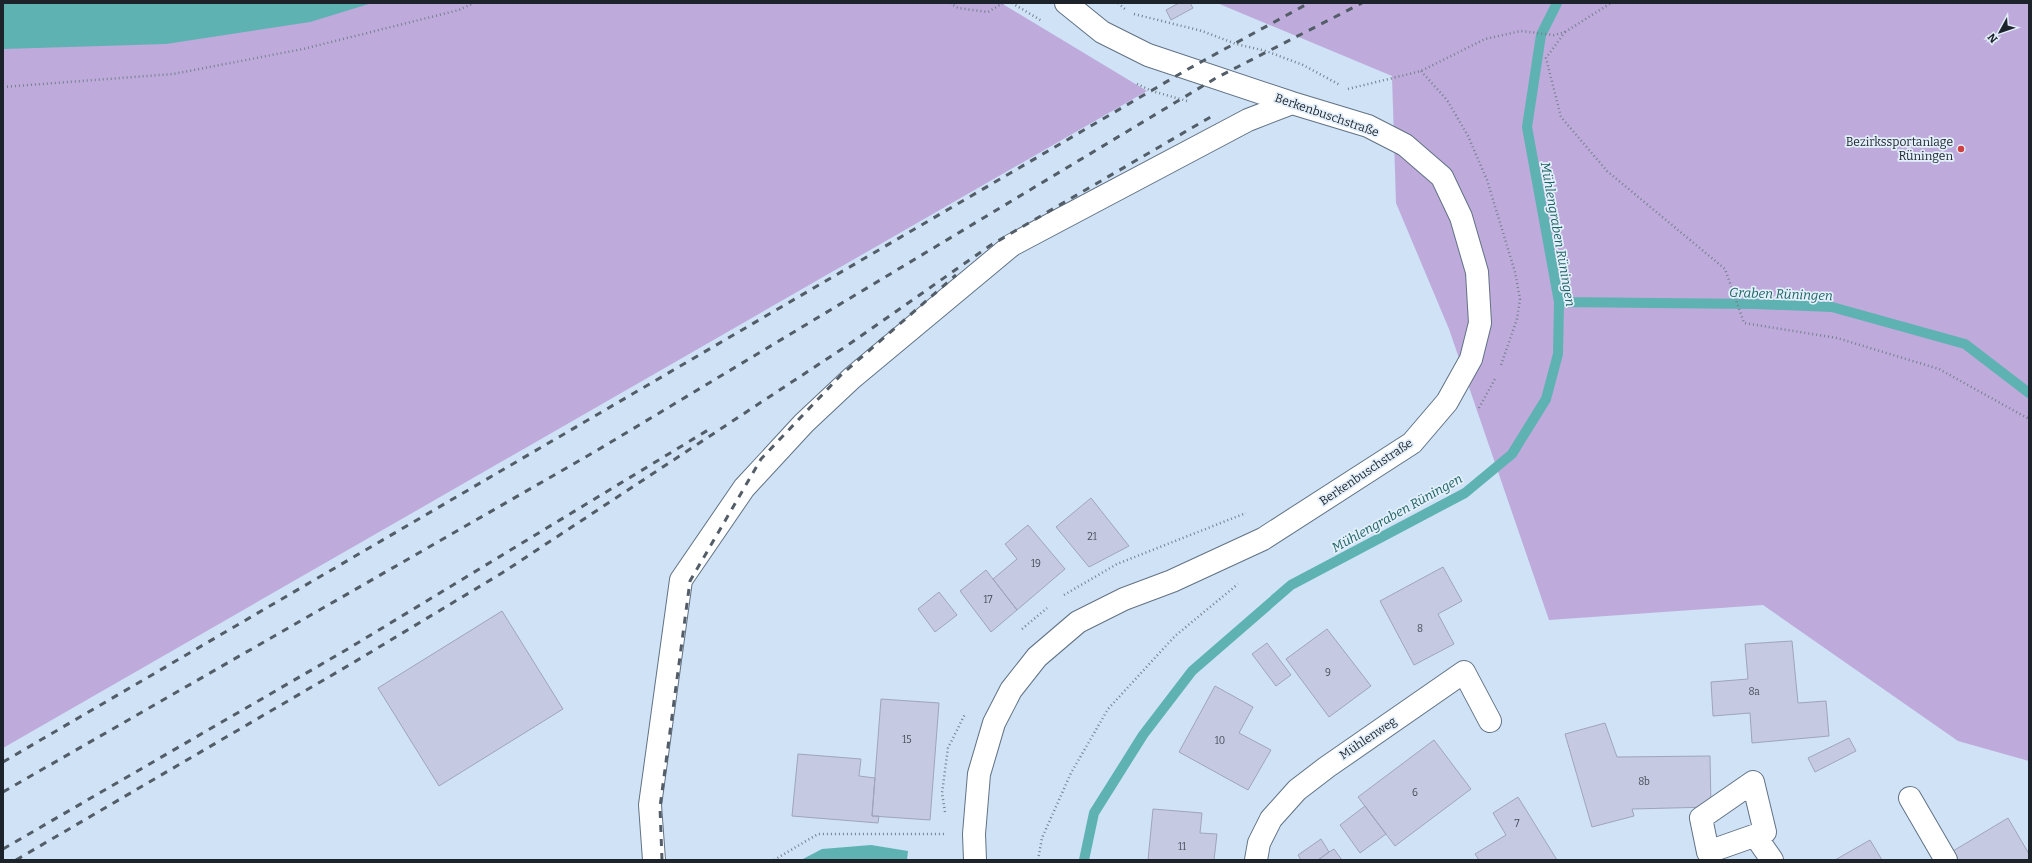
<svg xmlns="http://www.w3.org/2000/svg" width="2032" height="863" font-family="Bitter,serif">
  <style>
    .green { fill: #beaadb }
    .water { fill: #5eb2b2 }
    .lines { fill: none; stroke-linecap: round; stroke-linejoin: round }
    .stream { stroke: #5eb2b2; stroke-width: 10 }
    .building { fill: #c5cae2; stroke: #9fa4bb }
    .minor-casing { stroke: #617284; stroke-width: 24 }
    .path { stroke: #74818f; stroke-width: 2.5; stroke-dasharray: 1 3; stroke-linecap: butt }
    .minor { stroke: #fff; stroke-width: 22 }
    .rail { stroke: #535d68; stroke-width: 3; stroke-dasharray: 7 7; stroke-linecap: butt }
    .poi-dot { fill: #cf4041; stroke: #e3effb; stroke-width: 1.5 }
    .labels { text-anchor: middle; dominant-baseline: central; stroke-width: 3.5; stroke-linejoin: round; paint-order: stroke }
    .number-label { font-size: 10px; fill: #464d58 }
    .street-label { font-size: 12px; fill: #1c232a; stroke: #e3effb }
    .poi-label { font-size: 12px; fill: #1c232a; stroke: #e3effb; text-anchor: end }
    .water-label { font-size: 13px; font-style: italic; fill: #1c6262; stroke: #e3effb }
  </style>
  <rect width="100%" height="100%" fill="#cfe2f6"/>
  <path class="green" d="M3 3H1001L1147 91 3 748Z
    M1217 3H2029V761L1958 741 1763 605 1549 620 1449 329 1396 203 1392 76Z"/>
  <path class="water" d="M3 3H372L310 22 166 44 3 49Z
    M871 845 908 851 907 860H801L822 849Z"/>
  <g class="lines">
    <path class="stream" d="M1559 302 1756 304 1832 307 1965 344 2029 393
      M1084 860 1094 813 1143 735 1192 671 1291 585 1465 493 1512 454 1546 399 1558 354 1559 302 1527 127 1541 35 1557 3"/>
  </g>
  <path class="building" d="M1179 3H1190L1193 8 1171 20 1166 10Z
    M1091 498 1129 546 1089 567 1056 527Z
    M1028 525 1065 569 1017 610 993 579 1017 559 1005 544Z
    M1443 567 1462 601 1438 614 1454 644 1414 665 1380 601Z
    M986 570 1017 610 991 632 960 591Z
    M939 592 957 615 935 632 918 609Z
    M502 611 563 709 439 786 378 688Z
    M1327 629 1371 686 1329 717 1286 659Z
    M1792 641 1798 703 1826 701 1829 736 1752 743 1750 713 1713 716 1711 682 1748 679 1745 644Z
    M1267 643 1291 675 1276 686 1252 654Z
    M1215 686 1253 707 1239 733 1271 750 1248 790 1179 752Z
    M881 699 939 703 930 820 872 816Z
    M1605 723 1617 757 1710 756 1711 807 1632 809 1634 816 1592 827 1565 734Z
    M1849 738 1856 751 1815 772 1808 758Z
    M1434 740 1471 789 1395 846 1358 797Z
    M798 754 861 759 859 776 875 778 872 816H879L878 823 792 816Z
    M1518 797 1557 860H1479L1475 854 1506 835 1493 813Z
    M1365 806 1386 834 1360 853 1340 825Z
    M1153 809 1202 813 1200 833 1217 834 1214 860H1148Z
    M2008 818 2029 854V860H1958L1953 851Z
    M1321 839 1329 852 1318 860H1301L1298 855Z
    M1870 840 1882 860H1835Z
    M1334 849 1342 860H1318L1329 852Z"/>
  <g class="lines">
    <defs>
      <path id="minor" d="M1753 782 1765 832 1708 852 1701 818Z
        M1910 798 1946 860
        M1756 837 1772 860
        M654 860 650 805 681 580 744 488 804 423 852 378 1012 245 1248 120 1292 103
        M975 860 974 834 979 774 994 723 1011 690 1037 657 1078 622 1124 599 1172 581 1263 539 1412 443 1447 402 1471 359 1480 323 1477 272 1461 217 1442 177 1405 145 1368 126 1292 103 1148 55 1102 32 1066 3
        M1256 860 1259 843 1271 819 1297 790 1327 767 1464 672 1490 721"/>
    </defs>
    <use href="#minor" class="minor-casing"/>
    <path class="path" d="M950 3 958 8 988 12 1003 3
      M1012 3 1042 21
      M1118 3 1126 10
      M1134 14 1202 31 1236 44 1266 51 1303 65 1340 85
      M1565 32 1611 3
      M1421 71 1447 100 1468 136 1487 180 1515 272 1520 299 1517 319 1501 365
      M1137 84 1152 91 1187 101
      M3 87 173 74 303 49 459 10 474 3
      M1348 89 1421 71 1485 39 1521 31 1554 35 1565 32 1546 58 1561 117 1607 171 1725 269 1744 323 1837 338 1939 369 2029 419
      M1479 408 1495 379
      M1064 595 1117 564 1246 513
      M1022 629 1047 608
      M945 812 942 793 948 748 965 714
      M774 860 818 834H945
      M1038 860 1042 838 1071 773 1108 709 1175 636 1238 584"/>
    <use href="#minor" class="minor"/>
    <path class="rail" d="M3 762 1190 68 1309 3
      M3 792 596 451 1216 78 1362 3
      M3 849 346 650 713 427
      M16 860 351 664 502 573 848 345 991 245 1214 115
      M662 860 660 807 690 581 761 459 841 375 956 275"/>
  </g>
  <circle class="poi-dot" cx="1961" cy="149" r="4"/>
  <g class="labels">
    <g class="number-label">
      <text x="1092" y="537">21</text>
      <text x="1036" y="564">19</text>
      <text x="988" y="600">17</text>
      <text x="1420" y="629">8</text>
      <text x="1328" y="673">9</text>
      <text x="1754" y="692">8a</text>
      <text x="907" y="740">15</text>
      <text x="1220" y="741">10</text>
      <text x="1644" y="782">8b</text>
      <text x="1415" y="793">6</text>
      <text x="1517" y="824">7</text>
      <text x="1182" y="847">11</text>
    </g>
    <g class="street-label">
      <text transform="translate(1327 115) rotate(19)">Berkenbuschstraße</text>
      <text transform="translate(1366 472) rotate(-34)">Berkenbuschstraße</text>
      <text transform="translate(1368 738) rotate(-34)">Mühlenweg</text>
    </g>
    <g class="poi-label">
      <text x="1953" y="142">Bezirkssportanlage<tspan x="1953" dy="14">Rüningen</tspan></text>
    </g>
    <g class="water-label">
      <text transform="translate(1558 234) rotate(80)">Mühlengraben Rüningen</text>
      <text transform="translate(1781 294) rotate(2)">Graben Rüningen</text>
      <text transform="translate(1397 513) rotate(-29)">Mühlengraben Rüningen</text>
    </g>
  </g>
  <rect width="2032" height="863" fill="none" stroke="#1c232a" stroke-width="8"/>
  <g transform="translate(2000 32) rotate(230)" stroke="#e3effb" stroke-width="3" paint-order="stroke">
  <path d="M0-3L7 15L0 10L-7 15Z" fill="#1c232a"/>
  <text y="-6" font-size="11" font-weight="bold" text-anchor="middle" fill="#1c232a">N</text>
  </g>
</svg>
